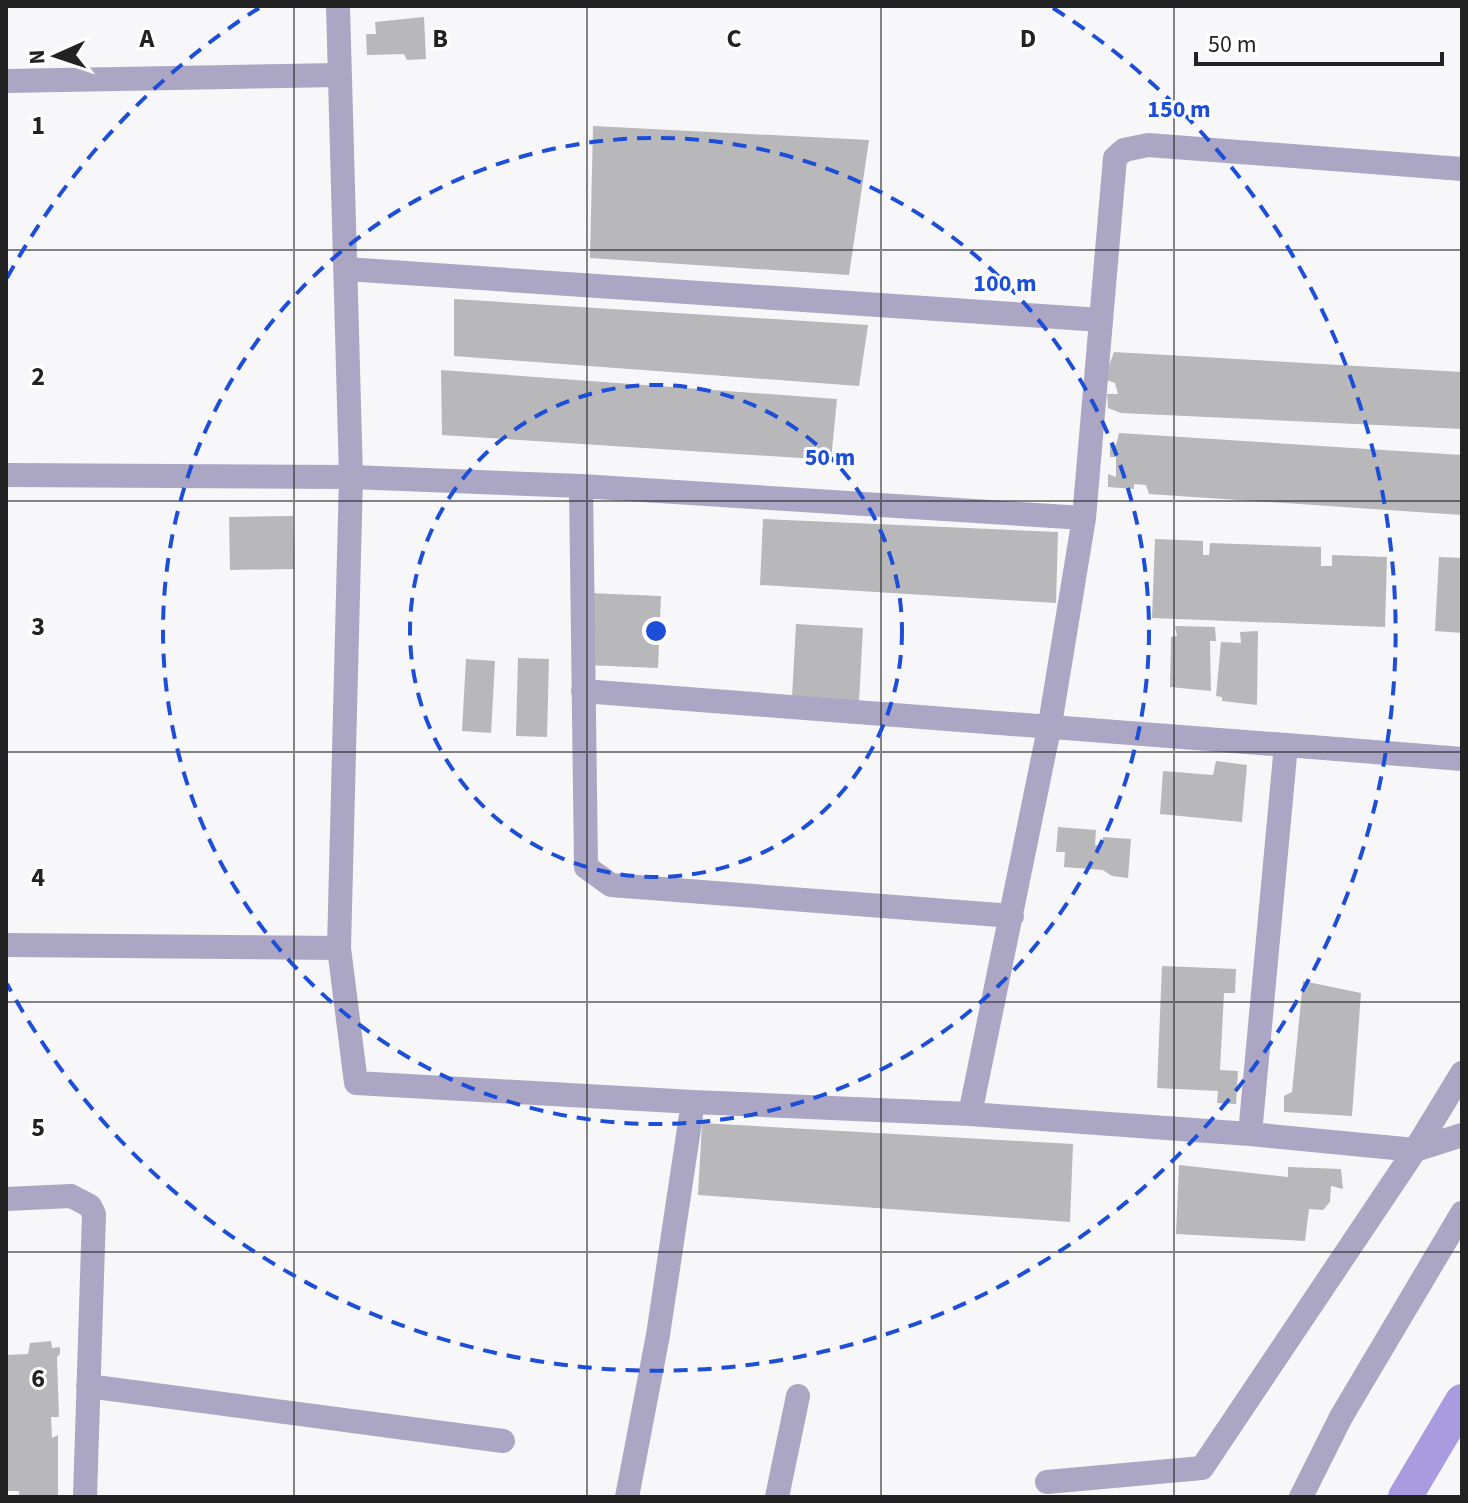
<svg xmlns="http://www.w3.org/2000/svg" width="1468" height="1503" font-family="'Source Sans 3',sans-serif">
  <style>
    .lines { fill: none; stroke-linecap: round; stroke-linejoin: round }
    .canal { stroke: #a99bdf; stroke-width: 34 }
    .building { fill: #b8b8bb }
    .minor { stroke: #aca6c5; stroke-width: 24 }
    .grid { fill: none; stroke: #222223; stroke-width: 2; stroke-opacity: 0.55 }
    .ring { fill: none; stroke: #1d4ed8; stroke-width: 4; stroke-dasharray: 14 10 }
    .grid-label { font-size: 26px; text-anchor: middle; font-weight: bold; fill: #222223; stroke: #fff; stroke-width: 6; stroke-linejoin: round; paint-order: stroke }
    .centre { fill: #1d4ed8; stroke: #fff; stroke-width: 4 }
    .ring-label { font-size: 24px; text-anchor: middle; font-weight: bold; fill: #1d4ed8; stroke: #fff; stroke-width: 6; stroke-linejoin: round; paint-order: stroke }
  </style>
  <rect width="100%" height="100%" fill="#f7f6f9"/>
  <g class="lines">
    <path class="canal" d="M1405 1497 1462 1401"/>
  </g>
  <path class="building" d="M424 17 426 59 407 60 404 54 367 55 366 34H376L375 22Z
    M593 126 869 140 849 275 590 258Z
    M454 299 868 325 859 386 454 356Z
    M1114 352 1462 372V429L1121 413 1108 408 1107 394H1118L1115 383 1104 379Z
    M441 370 837 399 831 460 442 435Z
    M1119 433 1462 455V515L1149 494 1146 485 1134 484V489L1108 487V474L1116 477V457H1110V444L1116 445Z
    M293 516 294 569 230 570 229 517Z
    M763 519 1058 532 1056 603 760 585Z
    M1155 539 1203 541V555H1209L1210 543 1321 547V566H1332V555L1387 557 1385 627 1152 618Z
    M1439 557 1462 558V633L1435 631Z
    M588 593 661 596 658 668 585 665Z
    M796 624 863 628 859 701 792 697Z
    M1175 626 1215 627 1216 641H1210L1211 691 1170 687 1171 637 1177 636Z
    M1258 631 1257 705 1222 701V697L1216 696 1221 642 1241 643 1240 632Z
    M518 658 549 659 547 737 516 736Z
    M466 659 495 661 491 733 462 731Z
    M1216 761 1247 765 1242 822 1160 814 1163 771 1213 775Z
    M1058 827 1096 830 1095 845 1102 846 1103 837 1131 839 1128 878 1112 876 1103 870 1064 867 1065 852H1056Z
    M1162 966 1236 969 1235 993H1224L1220 1070 1238 1071 1236 1104 1217 1103 1218 1091 1157 1088Z
    M1303 981 1361 993 1352 1116 1284 1112V1096L1292 1092Z
    M702 1123 1073 1144 1070 1222 698 1195Z
    M1179 1165 1288 1177V1167L1341 1169 1343 1189 1331 1186 1330 1202 1323 1210 1309 1209 1305 1241 1176 1234Z
    M51 1341 52 1348 60 1347V1354L57 1357 59 1417H51L52 1438 58 1435V1497H19V1491H6V1355L28 1354 30 1343Z"/>
  <g class="lines">
    <path class="minor" d="M6 81 339 75
      M346 269 1101 320
      M6 475 351 477 581 486 586 867 611 885 1012 916
      M581 486 1084 518
      M583 691 1286 745 1250 1134 970 1114 693 1102 658 1335 627 1497
      M1286 745 1462 759
      M6 945 339 948 351 477 338 6
      M339 948 356 1083 693 1102
      M970 1114 1050 724 1084 518 1115 158 1124 150 1148 145 1462 169
      M1250 1134 1415 1150 1462 1073
      M6 1199 71 1196 90 1206 94 1214 85 1497
      M88 1386 503 1441
      M1047 1482 1202 1468 1415 1150 1462 1135
      M777 1497 798 1396
      M1301 1497 1341 1417 1462 1213"/>
  </g>
  <path class="grid" d="M294 6V1497M587 6V1497M881 6V1497M1174 6V1497M6 250H1462M6 501H1462M6 752H1462M6 1002H1462M6 1252H1462"/>
  <g class="ring">
    <circle cx="656" cy="631" r="246"/>
    <circle cx="656" cy="631" r="493"/>
    <path d="M7 278A739 739 0 0 1 259 8M1053 8A739 739 0 1 1 7 984"/>
  </g>
  <g class="grid-label">
    <text x="147" y="47">A</text>
    <text x="440" y="47">B</text>
    <text x="734" y="47">C</text>
    <text x="1028" y="47">D</text>
    <text x="38" y="134">1</text>
    <text x="38" y="385">2</text>
    <text x="38" y="635">3</text>
    <text x="38" y="886">4</text>
    <text x="38" y="1136">5</text>
    <text x="38" y="1387">6</text>
  </g>
  <circle cx="656" cy="631" r="12" class="centre"/>
  <g class="ring-label">
    <text x="1179" y="117">150 m</text>
    <text x="1005" y="291">100 m</text>
    <text x="830" y="465">50 m</text>
  </g>
  <rect width="1468" height="1503" fill="none" stroke="#222223" stroke-width="16"/>
  <g transform="translate(56 56) rotate(267)" stroke="#ffffff" stroke-width="6" paint-order="stroke">
  <path d="M0-6L14 30L0 20L-14 30Z" fill="#222223"/>
  <text y="-12" font-size="22" font-weight="bold" text-anchor="middle" fill="#222223">N</text>
  </g>
  <path d="M1196 52v12h246v-12" fill="none" stroke="#222223" stroke-width="4"/>
  <text x="1208" y="52" font-size="24" fill="#222223" stroke="#ffffff" stroke-width="6" paint-order="stroke">50 m</text>
</svg>
